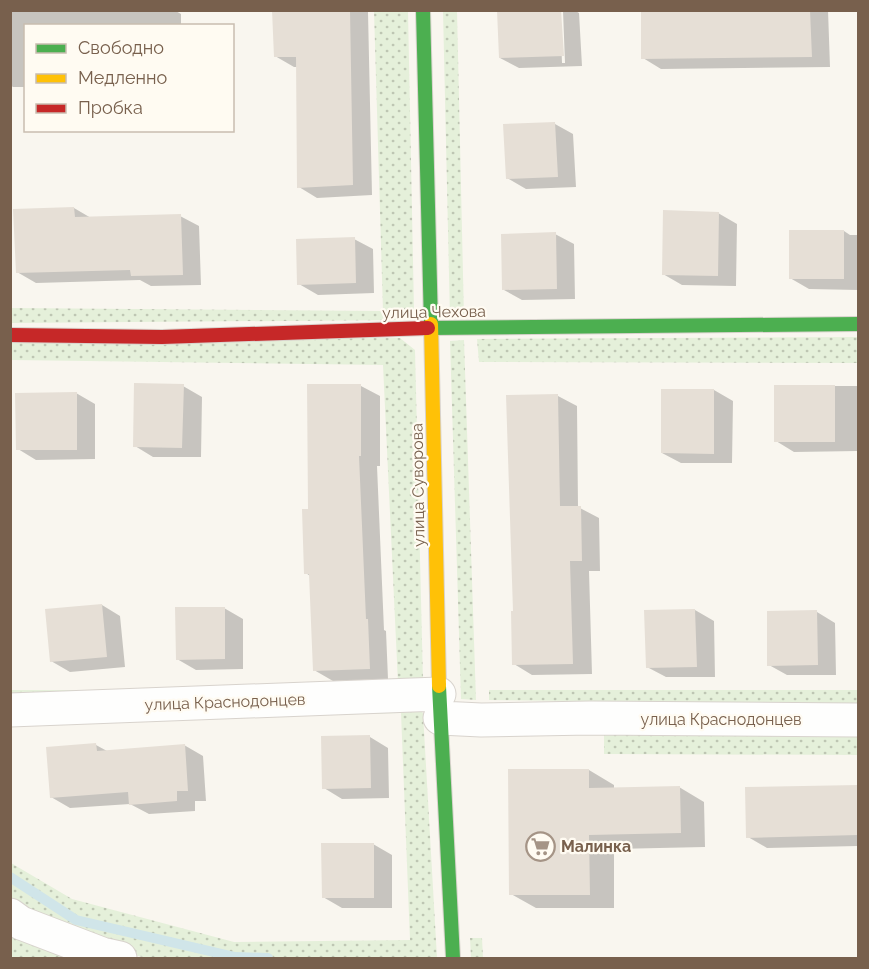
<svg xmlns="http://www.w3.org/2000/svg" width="869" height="969" font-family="Raleway,sans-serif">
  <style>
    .grass { fill: url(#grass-dots) }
    .shadow { fill: #0003; fill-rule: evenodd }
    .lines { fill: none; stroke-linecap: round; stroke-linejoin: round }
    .stream { stroke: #d0e5e9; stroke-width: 10 }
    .building { fill: #e6dfd6 }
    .street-casing { stroke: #d8d3cd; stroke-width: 35 }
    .fast-casing { stroke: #d9d3cd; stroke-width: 16 }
    .slow-casing { stroke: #d9d3cd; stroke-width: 16 }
    .jam-casing { stroke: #d9d3cd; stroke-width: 16 }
    .street { stroke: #fefefd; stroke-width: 33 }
    .fast { stroke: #4caf50; stroke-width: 14 }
    .slow { stroke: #ffc107; stroke-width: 14 }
    .jam { stroke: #c62828; stroke-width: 14 }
    .labels { text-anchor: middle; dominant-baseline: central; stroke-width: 4.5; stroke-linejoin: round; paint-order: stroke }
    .street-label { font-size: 16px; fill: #78604d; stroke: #fffbf2 }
    .poi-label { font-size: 16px; font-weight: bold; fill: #78604d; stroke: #fffbf2; text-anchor: start }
  </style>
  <defs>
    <pattern id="grass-dots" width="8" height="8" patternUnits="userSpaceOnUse" patternTransform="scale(1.5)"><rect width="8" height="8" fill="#e5f0da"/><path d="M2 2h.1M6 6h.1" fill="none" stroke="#bec6b3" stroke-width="1.8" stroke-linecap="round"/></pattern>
  </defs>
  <rect width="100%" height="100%" fill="#f9f6ef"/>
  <path class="grass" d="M374 11H408L414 311 401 320 11 323V308L383 311Z
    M443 11H457L464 318H450Z
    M858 337V363L479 362 477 339Z
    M400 338 415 350 423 682 406 689 11 704V690H235L398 683 383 365 11 360V340Z
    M464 340 476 700 461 699 450 341Z
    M489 690H858V704L489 700Z
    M408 702 423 713 437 958H147L104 948 95 958H11V863L72 899 234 942 410 940 401 713 11 722Z
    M604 727 858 729V755L604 754Z
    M470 938H482L483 958H471Z"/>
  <path class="shadow" d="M10 10H174L181 14V26H26V87H13L10 85Z
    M273 10H364L368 12 372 195 317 198 299 187 298 67H294L275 56Z
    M498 10H574L579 13 582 66 519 68 500 58ZM560 11H563L565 63H562Z
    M642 10H828L830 67 661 69 643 58Z
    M555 124 573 134 576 187 526 189 507 178Z
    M74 208 91 218 180 216 199 226 201 285 151 286 140 280 36 283 17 272Z
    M718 213 737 224 736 286 682 285 663 274Z
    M844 231 850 235H858V290L809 289 790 278Z
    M555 234 574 244 575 299 522 300 504 290Z
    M354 239 373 249 374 293 318 295 299 284Z
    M183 386 202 397 201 457H153L135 446Z
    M309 386H361L380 396V466H377L384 630 386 631 388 679 333 681 314 670 310 576 306 573 310 510Z
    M776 386H858V451L794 452 776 441Z
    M662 390H714L733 401 732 463H681L662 453Z
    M76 393 95 404V459L36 460 18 449Z
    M558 396 577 406 578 507 599 518 600 571H589L592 674 532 675 514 664 515 613Z
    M102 605 120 616 125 667 70 672 51 661Z
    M224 608 243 619V669L196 670 177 659Z
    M695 610 714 621 715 677H666L647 667 646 612Z
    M817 612 835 623 836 675H787L769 665Z
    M370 737 388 748 389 798 342 799 324 788Z
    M96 745 107 751 184 745 203 756 206 801H195V811L149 814 130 804 70 808 51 797Z
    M589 770 614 785V789L679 787 704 802 705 847 614 849V908H536L511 894Z
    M838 806H858V846L767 848 748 837Z
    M373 844 392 855V908H342L323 897Z"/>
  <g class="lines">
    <path class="stream" d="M10 877 76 920 235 957 268 958"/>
  </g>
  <path class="building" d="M272 10H350L353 185 297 188 296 57H274Z
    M497 10H561L564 56 499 58Z
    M641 10H810L812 57 641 59Z
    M555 122 558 177 506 179 503 124Z
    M74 207 75 217 181 214 183 275 131 276 130 270 16 273 13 209Z
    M663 210 719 212 718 276 662 275Z
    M789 230H844V279H789Z
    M556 232 557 289 502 290 501 234Z
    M355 237 356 283 297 285 296 239Z
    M134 383 184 384 182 448 133 447Z
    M307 384H361V456H359L366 619H368L370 669 313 671 309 574H304L302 509H308Z
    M774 385H835V442H774Z
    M661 389H714V454L661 453Z
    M77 392V450H16L15 393Z
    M558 394 560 506H581L582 561H570L573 664 512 665 511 611H513L506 395Z
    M102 604 107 657 50 662 45 609Z
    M175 607H225V659L176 660Z
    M695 609 697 667 646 668 644 610Z
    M817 610 818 665 767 666V611Z
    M370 735 371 788 322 789 321 736Z
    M96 743 97 751 185 744 188 791H177V801L129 805 128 792 50 798 46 747Z
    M508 769H589V788L680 786 681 833 589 835 590 895H509Z
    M858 785V835L746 838 745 787Z
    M321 843H374V898H322Z"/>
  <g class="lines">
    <defs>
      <path id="street" d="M10 710 439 694
        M440 718 481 720 590 718 858 720
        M10 915 21 923 102 954 120 958"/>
      <path id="fast" d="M423 10 431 324
        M428 328 858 324
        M439 686 453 958"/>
      <path id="slow" d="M431 324 439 686"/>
      <path id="jam" d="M10 335 162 337 428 328"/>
    </defs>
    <use href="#street" class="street-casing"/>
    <use href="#fast" class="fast-casing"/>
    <use href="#slow" class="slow-casing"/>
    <use href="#jam" class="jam-casing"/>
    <use href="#street" class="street"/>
    <use href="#fast" class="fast"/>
    <use href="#slow" class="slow"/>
    <use href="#jam" class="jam"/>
  </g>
  <defs>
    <symbol id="supermarket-ring" viewBox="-11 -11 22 22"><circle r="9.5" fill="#fffbf2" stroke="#a59486" stroke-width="1.5"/><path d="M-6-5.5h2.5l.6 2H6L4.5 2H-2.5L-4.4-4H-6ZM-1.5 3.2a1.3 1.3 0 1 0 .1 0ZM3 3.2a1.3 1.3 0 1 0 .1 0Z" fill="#a59486"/></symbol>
  </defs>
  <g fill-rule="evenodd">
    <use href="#supermarket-ring" x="524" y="830" width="33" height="33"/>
  </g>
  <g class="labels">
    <g class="street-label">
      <text transform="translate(434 312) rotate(-1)">улица Чехова</text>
      <text transform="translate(418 485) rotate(-91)">улица Суворова</text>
      <text transform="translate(225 702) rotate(-2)">улица Краснодонцев</text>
      <text x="721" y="719">улица Краснодонцев</text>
    </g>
    <g class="poi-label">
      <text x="561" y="846">Малинка</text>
    </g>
  </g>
  <rect width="869" height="969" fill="none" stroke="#78604d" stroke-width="24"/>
  <rect x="24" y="24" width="210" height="108" fill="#fffbf2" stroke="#c9bdb0" stroke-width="1.5"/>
  <rect x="36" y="44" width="30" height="9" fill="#4caf50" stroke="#c9bdb0" stroke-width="1.5"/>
  <text x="78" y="54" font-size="18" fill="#78604d">Свободно</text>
  <rect x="36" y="74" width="30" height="9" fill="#ffc107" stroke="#c9bdb0" stroke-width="1.5"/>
  <text x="78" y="84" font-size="18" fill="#78604d">Медленно</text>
  <rect x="36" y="104" width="30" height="9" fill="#c62828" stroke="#c9bdb0" stroke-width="1.5"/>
  <text x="78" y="114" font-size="18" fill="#78604d">Пробка</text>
</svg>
